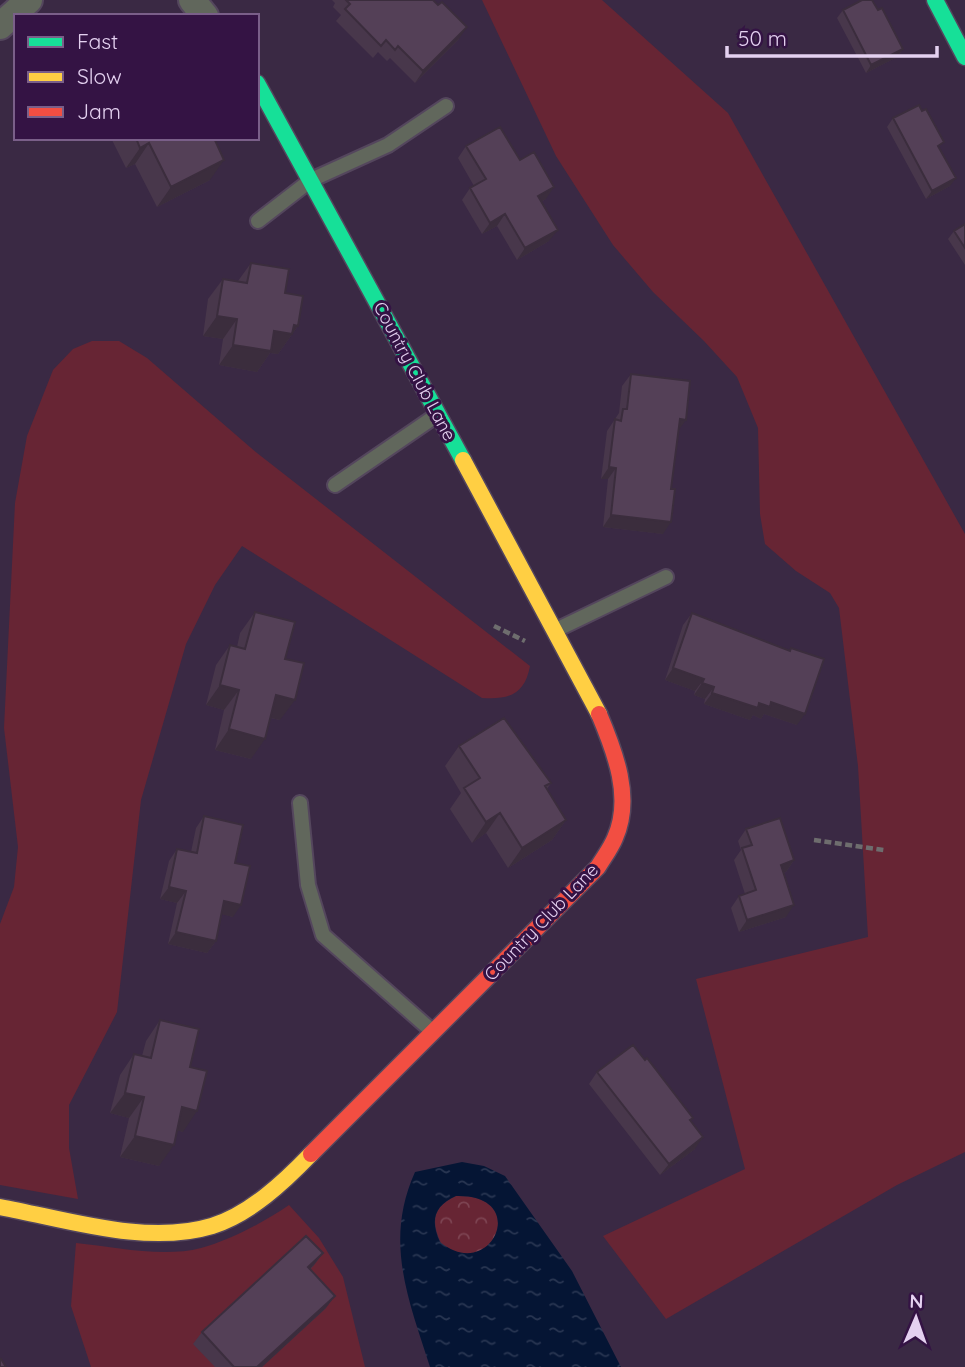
<svg xmlns="http://www.w3.org/2000/svg" width="965" height="1367" font-family="Quicksand,sans-serif">
  <style>
    .grass { fill: #672534 }
    .forest { fill: url(#forest-crowns) }
    .water { fill: url(#water-ripples); fill-rule: evenodd }
    .lines { fill: none; stroke-linecap: round; stroke-linejoin: round }
    .lane-casing { stroke: #54465d; stroke-width: 18 }
    .street-casing { stroke: #54465d; stroke-width: 30 }
    .fast-casing { stroke: #54465d; stroke-width: 19 }
    .slow-casing { stroke: #54465d; stroke-width: 19 }
    .jam-casing { stroke: #54465d; stroke-width: 19 }
    .path { stroke: #6e6d6e; stroke-width: 4.5; stroke-dasharray: 7 3.5; stroke-linecap: butt }
    .lane { stroke: #61675c; stroke-width: 14 }
    .street { stroke: #61675c; stroke-width: 26 }
    .fast { stroke: #16e098; stroke-width: 16 }
    .slow { stroke: #ffcf43; stroke-width: 16 }
    .jam { stroke: #f24e42; stroke-width: 16 }
    .wall { fill: #48374b }
    .shaded-wall { fill: #3b2d3d }
    .building { fill: #544057; stroke: #3b2d3d; stroke-width: 2 }
    .labels { text-anchor: middle; dominant-baseline: central; stroke-width: 6; stroke-linejoin: round; paint-order: stroke }
    .street-label { font-size: 18px; fill: #e4d1f0; stroke: #341344 }
  </style>
  <defs>
    <pattern id="forest-crowns" width="20" height="18" patternUnits="userSpaceOnUse" patternTransform="scale(1.75)"><rect width="20" height="18" fill="#672534"/><path d="M2 6a3 3 0 1 1 6 0M12 15a3 3 0 1 1 6 0" fill="none" stroke="#7d4452"/></pattern>
    <pattern id="water-ripples" width="26" height="14" patternUnits="userSpaceOnUse" patternTransform="scale(1.75)"><rect width="26" height="14" fill="#051534"/><path d="M2 4q2-2 4 0t4 0M15 11q2-2 4 0t4 0" fill="none" stroke="#293652"/></pattern>
  </defs>
  <rect width="100%" height="100%" fill="#3a2944"/>
  <path class="grass" d="M482 0H602L728 113 965 534V1152L897 1185 666 1319 603 1236 745 1169 696 979 868 937 858 766 839 608 830 593 796 571 765 544 760 514 758 428 737 377 704 341 653 292 613 245 556 156Z
    M92 341H119L147 358 257 453 530 666C525 694 509 700 482 698L242 546 215 585 186 644 141 800 117 1012 69 1105V1148L78 1199 0 1185V924L14 887 18 847 4 728 15 503 27 436 53 370 73 349Z
    M289 1205 319 1238 343 1277 365 1367H91L71 1306 76 1243C115 1247 163 1258 201 1248 231 1240 264 1222 289 1205Z"/>
  <path class="forest" d="M456 1196C532 1194 491 1284 441 1243 430 1220 434 1206 456 1196Z"/>
  <path class="water" d="M462 1162 484 1166 505 1176 572 1271 621 1367H430C408 1298 384 1241 415 1172ZM456 1196C532 1194 491 1284 440 1242 430 1220 434 1206 456 1196Z"/>
  <g class="lines">
    <defs>
      <path id="lane" d="M258 221 311 180 388 145 446 106
        M335 485 437 415
        M556 630 666 577
        M300 803 308 885 323 935 432 1031"/>
      <path id="street" d="M192 0 205 16
        M0 26 29 0"/>
      <path id="fast" d="M935 0 965 57
        M257 83 463 460"/>
      <path id="slow" d="M463 460 599 714
        M0 1207C66 1219 146 1246 212 1226 250 1214 284 1182 311 1154"/>
      <path id="jam" d="M311 1154 598 867C604 857 611 848 615 838 633 798 615 752 599 714"/>
    </defs>
    <use href="#lane" class="lane-casing"/>
    <use href="#street" class="street-casing"/>
    <use href="#fast" class="fast-casing"/>
    <use href="#slow" class="slow-casing"/>
    <use href="#jam" class="jam-casing"/>
    <path class="path" d="M494 626 525 641
      M814 840 884 850"/>
    <use href="#lane" class="lane"/>
    <use href="#street" class="street"/>
    <use href="#fast" class="fast"/>
    <use href="#slow" class="slow"/>
    <use href="#jam" class="jam"/>
  </g>
  <path class="wall" d="M332 0H433L459 39 415 83 390 58 387 61 378 52 373 58 336 21 341 15 333 7 335 3Z
    M843 10H878L903 49 897 57 866 73 837 18Z
    M893 118 940 149 950 186 926 199 887 127Z
    M111 138H214L210 180 157 207 135 164 126 168Z
    M466 146 520 160 546 199 541 202 549 241 517 260 497 226 482 234 462 200 470 188 474 186 458 158Z
    M965 224V265L948 239 954 231Z
    M251 263 285 293 298 326 278 354 270 353 257 372 219 365 223 339 203 336 208 299 223 279 238 281Z
    M631 374 678 430 663 534 603 527 608 479H601L607 431 619 413 622 386Z
    M255 612 285 659 280 720 270 718 251 759 215 750 224 710 206 705 216 665 230 645 237 647 240 633Z
    M692 613 789 651 791 648 797 725 764 714 761 719 753 715 750 720 704 704 705 699 694 695 695 691 665 680 683 625Z
    M459 746 551 783 547 789 566 820 552 840 508 868 486 833 472 843 450 809 461 793 445 766Z
    M204 816 235 863 233 917 222 914 216 941 207 953 168 944 177 903 160 899 169 861 177 849 191 852 196 828Z
    M746 829 794 860 786 872 784 873 786 917 739 932 731 908 739 896 745 894 734 860 741 850 738 841Z
    M160 1020 190 1067 183 1132 177 1130 159 1166 120 1157 129 1118 110 1113 120 1075 134 1054 142 1056 146 1041Z
    M597 1072 691 1122 695 1149 660 1175 589 1084Z
    M323 1253 314 1265 310 1270 326 1308 262 1367H215L193 1344 202 1332Z"/>
  <path class="shaded-wall" d="M467 27 459 39 415 83 423 71Z
    M903 49 897 57 866 73 871 65Z
    M149 143 135 164 126 168 140 148Z
    M224 160 210 180 157 207 171 187Z
    M956 178 950 186 926 199 932 191Z
    M554 187 546 199 530 208 538 196Z
    M505 214 497 226 482 234 490 223Z
    M558 230 549 241 517 260 525 248Z
    M217 316 237 319 223 339 203 336Z
    M294 325 298 326 278 354 270 353 257 372 219 365 233 345Z
    M680 419 686 420 678 431Z
    M609 467 616 468 608 479H601Z
    M611 515 671 522 663 534 603 527Z
    M673 668 704 679 695 691 665 680Z
    M702 683 714 687 705 699 694 695Z
    M220 685 239 690 224 710 206 705Z
    M712 693 759 703 771 702 805 714 797 725 764 714 761 719 753 715 750 720 704 704Z
    M276 695 295 700 280 720 262 716Z
    M229 729 265 739 251 759 215 750Z
    M500 813 486 833 472 843 486 822Z
    M566 820 552 840 508 868 522 848Z
    M794 860 786 872 773 876 781 865Z
    M169 887 186 891 177 903 160 899Z
    M224 901 241 905 233 917 216 913Z
    M794 905 786 917 739 932 747 920Z
    M176 932 216 941 207 953 168 944Z
    M125 1093 144 1097 129 1118 110 1113Z
    M182 1107 197 1111 183 1132 168 1128Z
    M135 1136 174 1145 159 1166 120 1157Z
    M703 1137 695 1149 660 1175 669 1164Z
    M323 1253 314 1265 299 1279 308 1267Z
    M335 1296 326 1308 262 1367H257Z"/>
  <path class="building" d="M346 0H433L438 5 442 2 467 27 423 71 398 46 395 50 386 40 381 46 345 9 350 4Z
    M862 0H872L878 10 882 8 903 49 871 65 843 10Z
    M919 105 922 111 926 109 944 142 938 146 956 178 932 191 893 118Z
    M500 127 520 160 534 152 554 187 538 196 558 230 525 248 505 214 490 223 470 188 486 179 466 146Z
    M136 138H214L224 160 171 187 149 143 140 148Z
    M965 224V248L954 231Z
    M251 263 289 269 285 293 303 296 298 326 294 325 292 334 274 331 271 351 233 345 237 319 217 316 223 279 247 283Z
    M631 374 690 381 686 420 680 419 671 489H675L671 522 611 515 616 468 609 467 615 419 621 421 623 409H627Z
    M255 612 295 622 285 659 304 663 295 700 276 695 265 739 229 729 239 690 220 685 230 645 245 649Z
    M692 613 790 651 791 648 824 659 805 714 771 702 770 707 759 703 758 708 712 693 714 687 702 683 704 679 673 668Z
    M504 718 551 783 545 786 566 820 522 848 500 813 486 822 464 788 480 778 459 746Z
    M204 816 243 825 235 863 250 866 241 905 224 901 216 941 176 932 186 891 169 887 177 849 197 853Z
    M780 818 794 860 781 865 794 905 747 920 739 896 756 890 742 848 752 845 746 829Z
    M160 1020 199 1029 190 1067 207 1071 197 1111 182 1107 174 1145 135 1136 144 1097 125 1093 134 1054 151 1058Z
    M633 1045 645 1060 647 1058 693 1118 690 1120 703 1137 669 1164 597 1072Z
    M306 1236 323 1253 308 1267 335 1296 257 1367H234L202 1332Z
    M1 1359 6 1367H0V1360Z"/>
  <g class="labels">
    <g class="street-label">
      <text transform="translate(415 371) rotate(62)">Country Club Lane</text>
      <text transform="translate(541 922) rotate(-46)">Country Club Lane</text>
    </g>
  </g>
  <rect x="14" y="14" width="245" height="126" fill="#341344" stroke="#7a5f89" stroke-width="2"/>
  <rect x="28" y="37" width="35" height="10" fill="#16e098" stroke="#7a5f89" stroke-width="2"/>
  <text x="77" y="49" font-size="21" fill="#e4d1f0">Fast</text>
  <rect x="28" y="72" width="35" height="10" fill="#ffcf43" stroke="#7a5f89" stroke-width="2"/>
  <text x="77" y="84" font-size="21" fill="#e4d1f0">Slow</text>
  <rect x="28" y="107" width="35" height="10" fill="#f24e42" stroke="#7a5f89" stroke-width="2"/>
  <text x="77" y="119" font-size="21" fill="#e4d1f0">Jam</text>
  <g transform="translate(916 1318) rotate(2)" stroke="#341344" stroke-width="5" paint-order="stroke">
  <path d="M0-5L12 26L0 18L-12 26Z" fill="#e4d1f0"/>
  <text y="-10" font-size="19" font-weight="bold" text-anchor="middle" fill="#e4d1f0">N</text>
  </g>
  <path d="M727 46v10h210v-10" fill="none" stroke="#e4d1f0" stroke-width="3.5"/>
  <text x="738" y="46" font-size="21" fill="#e4d1f0" stroke="#341344" stroke-width="5" paint-order="stroke">50 m</text>
</svg>
